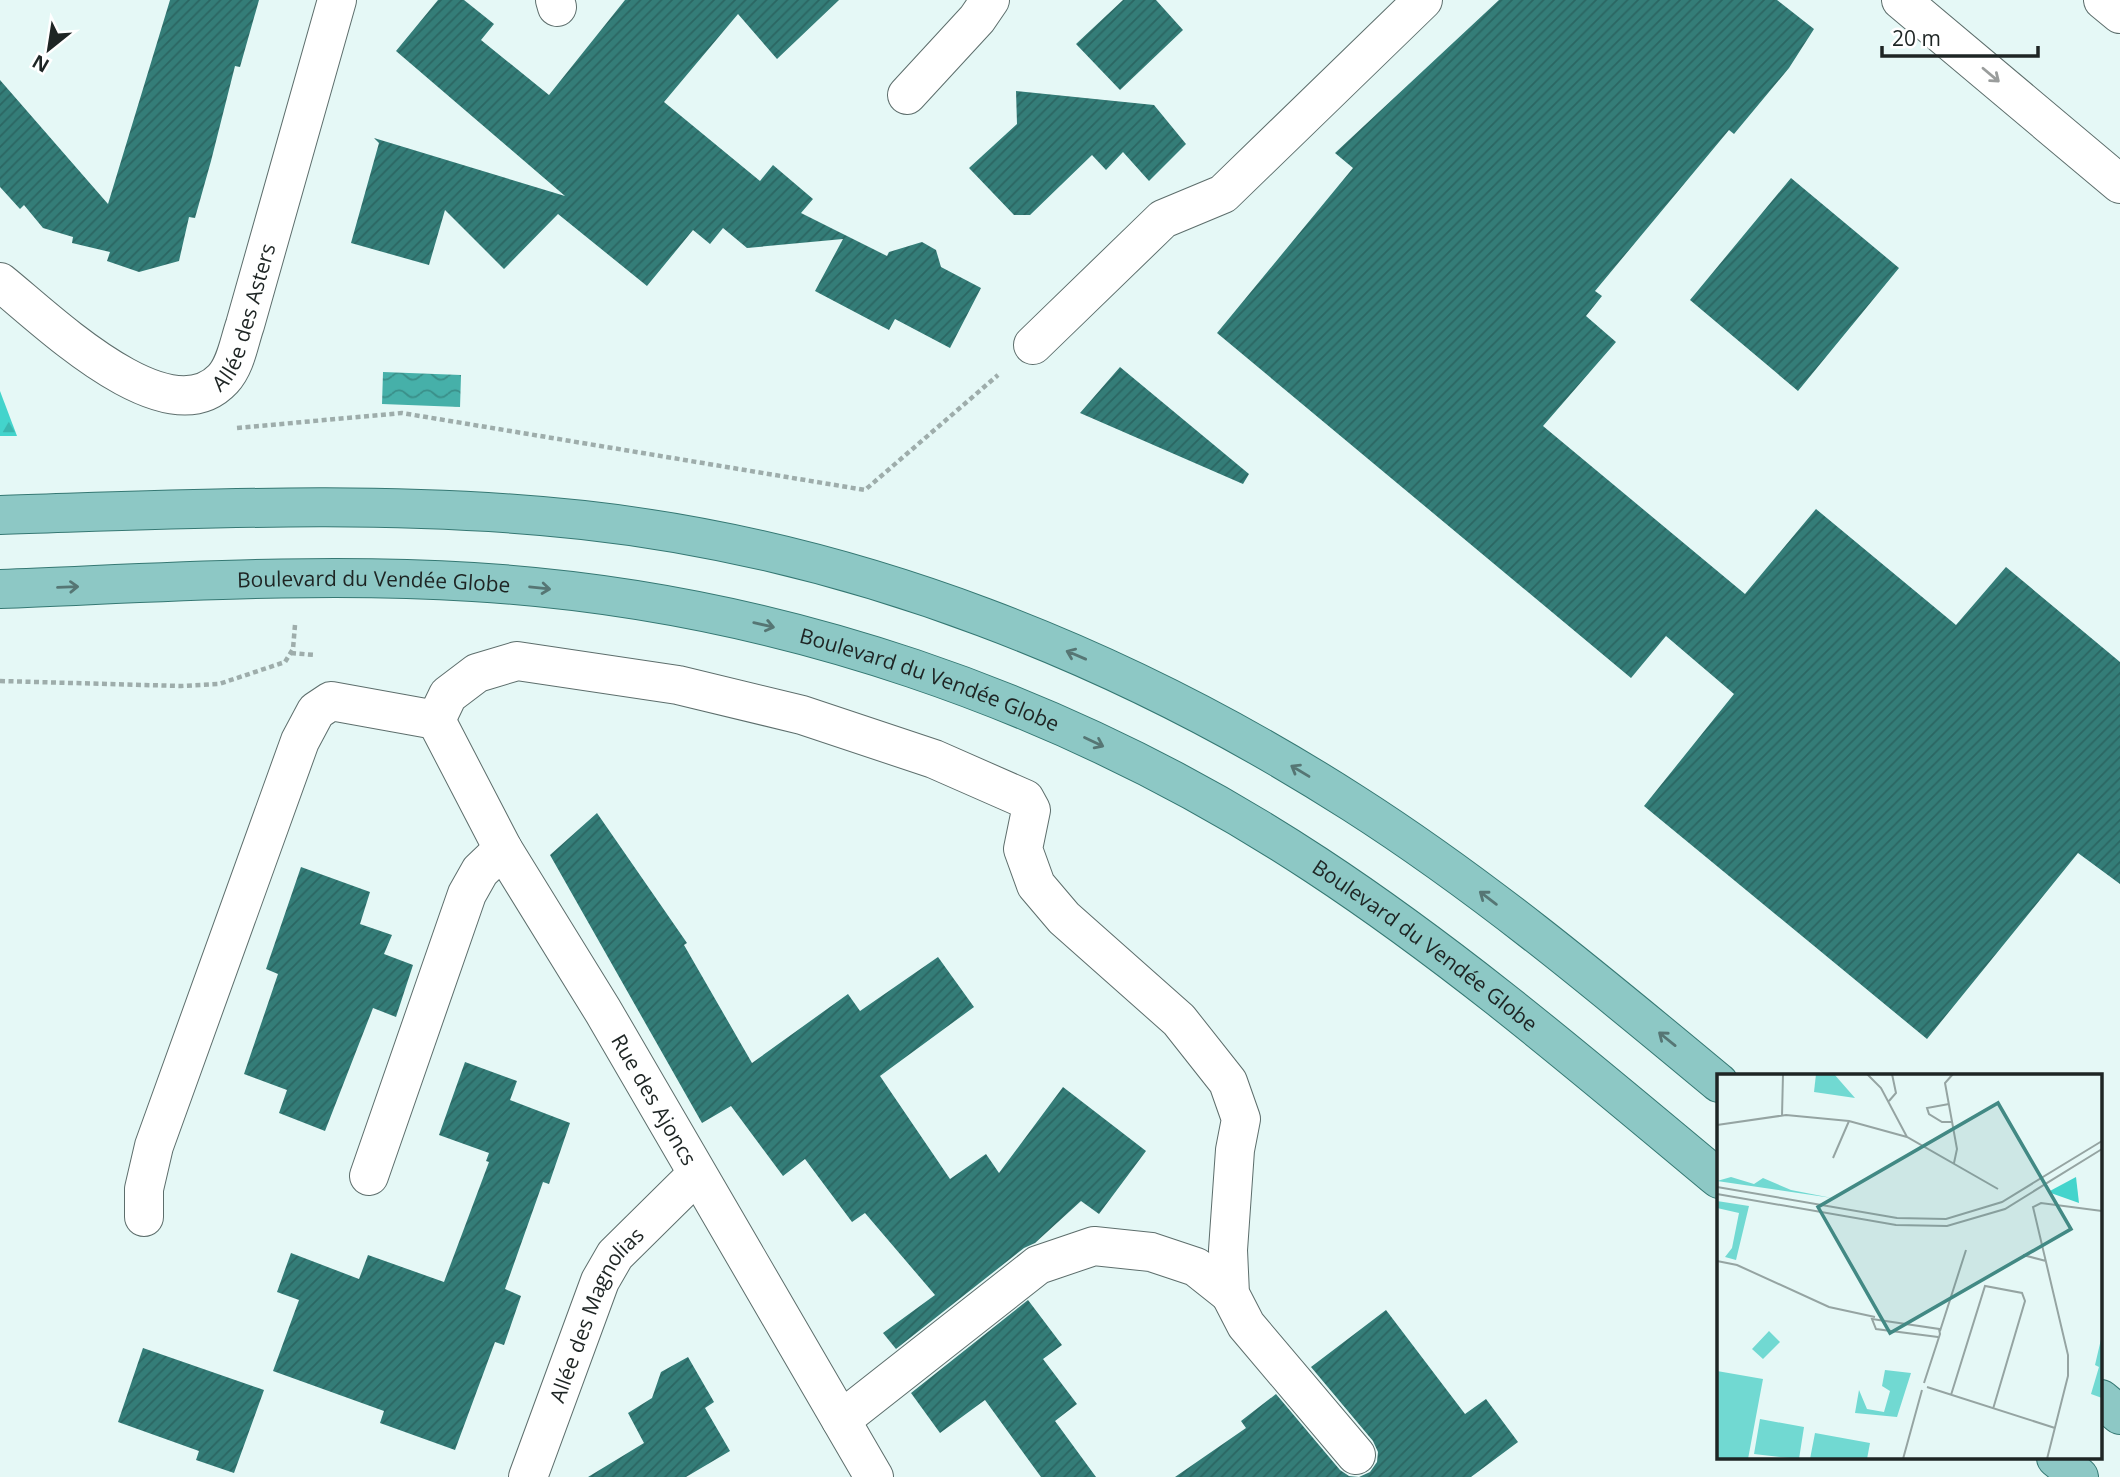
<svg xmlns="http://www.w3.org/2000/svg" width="2120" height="1477" font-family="'Open Sans',sans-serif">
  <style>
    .forest { fill: url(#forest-firs) }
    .water { fill: url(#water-waves) }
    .building { fill: url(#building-hatch) }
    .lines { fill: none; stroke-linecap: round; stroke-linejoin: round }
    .minor-casing { stroke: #5d6e6c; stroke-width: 40 }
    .major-casing { stroke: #357873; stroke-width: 40 }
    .path { stroke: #9eadab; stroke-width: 4.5; stroke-dasharray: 5 3.5; stroke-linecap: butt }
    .minor { stroke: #fff; stroke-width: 38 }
    .major { stroke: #8dc8c5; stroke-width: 38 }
    .oneway { stroke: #9a9d9c }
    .oneway2 { stroke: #567674 }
    .labels { text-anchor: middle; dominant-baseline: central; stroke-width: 6; stroke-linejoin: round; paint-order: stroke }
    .street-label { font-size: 21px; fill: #1e2524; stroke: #fff }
    .inset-road { fill: none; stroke: #95a4a2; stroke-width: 2 }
    .view { fill: #428984; fill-opacity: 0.15; stroke: #428984; stroke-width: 3.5 }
    .inset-edge { fill: none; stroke: #1e2524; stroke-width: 3.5 }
  </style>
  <defs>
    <pattern id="forest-firs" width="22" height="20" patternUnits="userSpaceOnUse" patternTransform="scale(1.75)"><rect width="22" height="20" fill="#43d4cc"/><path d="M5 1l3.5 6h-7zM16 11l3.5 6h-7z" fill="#3ab6af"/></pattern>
    <pattern id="water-waves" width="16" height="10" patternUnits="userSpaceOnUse" patternTransform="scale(1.75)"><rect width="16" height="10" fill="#46b0a9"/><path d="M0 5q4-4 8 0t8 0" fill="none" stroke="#3a8f89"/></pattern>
    <pattern id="building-hatch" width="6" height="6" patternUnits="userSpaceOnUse" patternTransform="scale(1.75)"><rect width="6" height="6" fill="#347d78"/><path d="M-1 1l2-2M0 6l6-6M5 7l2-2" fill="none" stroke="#2b6662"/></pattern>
  </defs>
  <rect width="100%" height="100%" fill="#e5f8f6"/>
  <path class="forest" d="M0 391 17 436H0Z"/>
  <path class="water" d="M383 372 461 375 460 407 382 404Z"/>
  <path class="building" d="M170 0H259L240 67 235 66 211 161 195 218 189 217 179 261 139 272 107 261 110 252 72 243 73 237 43 228 24 205 20 209 0 187V80L108 204Z
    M438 0H464L494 24 481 40 549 95 625 0H839L777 59 738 14 664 102 760 181 773 165 813 199 801 213 887 256 889 252 922 242 936 250 941 267 981 288 950 348 895 319 889 330 815 291 843 239 747 248 723 228 710 244 693 230 647 286 558 214 504 269 445 210 429 265 351 243 379 143 374 138 565 196 396 51Z
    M1123 0H1156L1183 30 1120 90 1076 44Z
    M1499 0H1777L1814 29 1789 68 1734 134 1729 130 1595 291 1602 296 1586 316 1616 342 1543 426 1745 594 1816 509 1956 625 2006 567 2120 662V884L2078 853 1927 1039 1644 806 1734 694 1666 636 1631 678 1217 333 1353 168 1335 153Z
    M1016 91 1154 105 1186 144 1149 181 1123 152 1106 170 1092 155 1030 215H1014L969 168 1017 124Z
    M1791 178 1899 268 1798 391 1690 300Z
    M1120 367 1249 474 1243 484 1080 413Z
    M597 813 687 943 684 945 752 1063 848 994 860 1011 938 957 974 1007 880 1076 950 1179 986 1154 999 1173 1063 1087 1146 1151 1099 1214 1081 1201 1035 1243 1024 1248 896 1349 883 1333 935 1295 865 1213 852 1222 805 1159 783 1176 731 1106 702 1123 550 855Z
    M301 867 370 892 360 924 392 935 384 954 413 965 396 1017 373 1008 325 1131 279 1113 287 1090 244 1074 278 974 266 969Z
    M465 1062 517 1081 510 1100 570 1123 549 1184 543 1182 505 1289 521 1296 504 1345 495 1342 455 1450 380 1423 384 1411 273 1371 299 1300 277 1292 291 1253 359 1279 368 1255 444 1282 489 1162 486 1161 489 1153 439 1135Z
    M1028 1300 1062 1345 1043 1359 1077 1404 1055 1421 1096 1477H1041L985 1400 940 1433 911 1393Z
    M1386 1310 1465 1414 1486 1399 1518 1442 1471 1477H1175L1246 1428 1241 1421 1276 1394 1340 1470 1349 1476 1359 1477 1370 1472 1377 1462 1378 1452 1373 1441 1311 1367Z
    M143 1348 264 1390 234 1473 196 1460 199 1451 118 1422Z
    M688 1357 714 1402 705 1408 730 1451 686 1477H588L644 1443 628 1413 652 1398 661 1372Z"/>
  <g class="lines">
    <defs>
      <g id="minor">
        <path d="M555 0 557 7"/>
        <path d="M1901 0 2120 184"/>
        <path d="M2103 0 2120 14"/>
        <path d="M907 95 977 19 990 0"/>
        <path id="s1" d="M0 282C44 317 167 439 223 379 236 365 239 342 245 325L337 0"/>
        <path d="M1033 345 1163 219 1223 194 1423 0"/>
        <path d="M436 720 448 695 477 673 517 661 678 685 802 715 934 759 1025 799 1031 810 1023 849 1036 885 1064 918 1179 1020 1228 1082 1241 1119 1235 1150 1228 1250 1230 1294 1246 1325 1356 1455"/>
        <path id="s2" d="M436 720 503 849 603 1011 874 1477"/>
        <path d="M369 1176 467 894 480 871 503 849"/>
        <path d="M144 1217V1189L154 1146 300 741 316 711 331 701 436 720"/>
        <path d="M841 1420 1038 1265 1094 1246 1151 1252 1196 1267 1230 1294"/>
        <path id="s3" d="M528 1477 600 1281 615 1255 696 1175"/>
      </g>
      <g id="major">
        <path d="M0 515C195 509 388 499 583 520 856 550 1122 655 1353 803 1483 886 1601 985 1719 1083"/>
        <path id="s4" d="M0 589C157 583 316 572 473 582 772 600 1066 700 1316 865 1459 959 1588 1070 1719 1179"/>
        <path d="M2101 1399 2120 1415"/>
        <path d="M2056 1458 2079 1477"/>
      </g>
    </defs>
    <use href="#minor" class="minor-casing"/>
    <use href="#major" class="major-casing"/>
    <path class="path" d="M237 428 402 413 865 490 998 375
      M291 653 315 655
      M0 681 181 686 219 684 285 662 293 649 295 625"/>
    <use href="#minor" class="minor"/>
    <use href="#major" class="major"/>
  </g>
  <defs><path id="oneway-shaft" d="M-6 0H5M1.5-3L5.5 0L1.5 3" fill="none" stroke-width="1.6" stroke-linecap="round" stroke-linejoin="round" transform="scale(1.75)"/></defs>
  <use class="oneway" href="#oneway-shaft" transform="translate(1991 75) rotate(40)"/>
  <g class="oneway2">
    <use href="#oneway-shaft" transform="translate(68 587) rotate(-2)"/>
    <use href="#oneway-shaft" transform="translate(540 588) rotate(6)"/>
    <use href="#oneway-shaft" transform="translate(764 625) rotate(13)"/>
    <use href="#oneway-shaft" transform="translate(1076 655) rotate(-157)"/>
    <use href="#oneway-shaft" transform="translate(1094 742) rotate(25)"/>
    <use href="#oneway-shaft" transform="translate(1300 771) rotate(-149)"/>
    <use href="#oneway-shaft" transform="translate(1488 898) rotate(-143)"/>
    <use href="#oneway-shaft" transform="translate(1667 1039) rotate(-141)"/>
  </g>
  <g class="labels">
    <g class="street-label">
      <text stroke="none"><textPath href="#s1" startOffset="329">Allée des Asters</textPath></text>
      <text stroke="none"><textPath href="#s4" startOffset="374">Boulevard du Vendée Globe</textPath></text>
      <text stroke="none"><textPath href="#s4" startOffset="942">Boulevard du Vendée Globe</textPath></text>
      <text stroke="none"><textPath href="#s4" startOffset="1508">Boulevard du Vendée Globe</textPath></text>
      <text stroke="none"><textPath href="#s2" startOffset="438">Rue des Ajoncs</textPath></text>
      <text stroke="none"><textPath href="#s3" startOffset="177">Allée des Magnolias</textPath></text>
    </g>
  </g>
  <g transform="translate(1717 1074)">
    <rect width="385" height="385" fill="#e5f8f6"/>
    <path d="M14 103 37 110 46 104 74 116 115 124 0 107ZM0 127 32 132 19 186 8 183 15 174 22 139 0 134ZM52 257 63 268 46 285 35 275ZM385 261V324L374 320 382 293 378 291ZM168 296 194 299 180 343 138 339 142 316 150 335 167 338 173 317 165 312ZM0 297 46 305 31 385H0ZM43 345 87 353 82 385 37 380ZM98 359 153 369 150 385H93Z" fill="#71d9d2"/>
    <path d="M359 103 362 129 331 118Z" fill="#43d4cc"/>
    <path d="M99 0H117L138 24 97 18Z" fill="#71d9d2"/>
    <path class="inset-road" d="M150 0 164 14 190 63M236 0 228 9 240 75 237 89M172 27 179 19 175 0M232 30 210 34 212 40 225 48H235M65 42 66 0M0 51 69 41 132 47 190 63 281 115M116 84 132 47M0 113 180 144 229 145 285 128 385 67M0 120 179 151 230 152 288 135 385 75M306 181 329 187M0 187 20 191 112 233 158 243M223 257 249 176M207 309 223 260 222 255 155 245 159 255 221 263M210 313 338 354M234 321 268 212 305 219 308 227 276 335M186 385 205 316M330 385 351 302V281L316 133 324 129 385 137"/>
    <path class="view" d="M281 29 354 155 173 259 101 133Z"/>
    <rect width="385" height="385" class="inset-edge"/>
  </g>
  <g transform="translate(49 49) rotate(210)" stroke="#ffffff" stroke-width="5" paint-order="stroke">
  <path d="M0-5L12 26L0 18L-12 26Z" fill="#1e2524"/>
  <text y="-10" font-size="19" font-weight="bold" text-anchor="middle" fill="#1e2524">N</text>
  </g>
  <path d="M1882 46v10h156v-10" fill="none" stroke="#1e2524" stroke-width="3.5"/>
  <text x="1892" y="46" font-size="21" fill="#1e2524" stroke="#ffffff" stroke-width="5" paint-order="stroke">20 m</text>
</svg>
